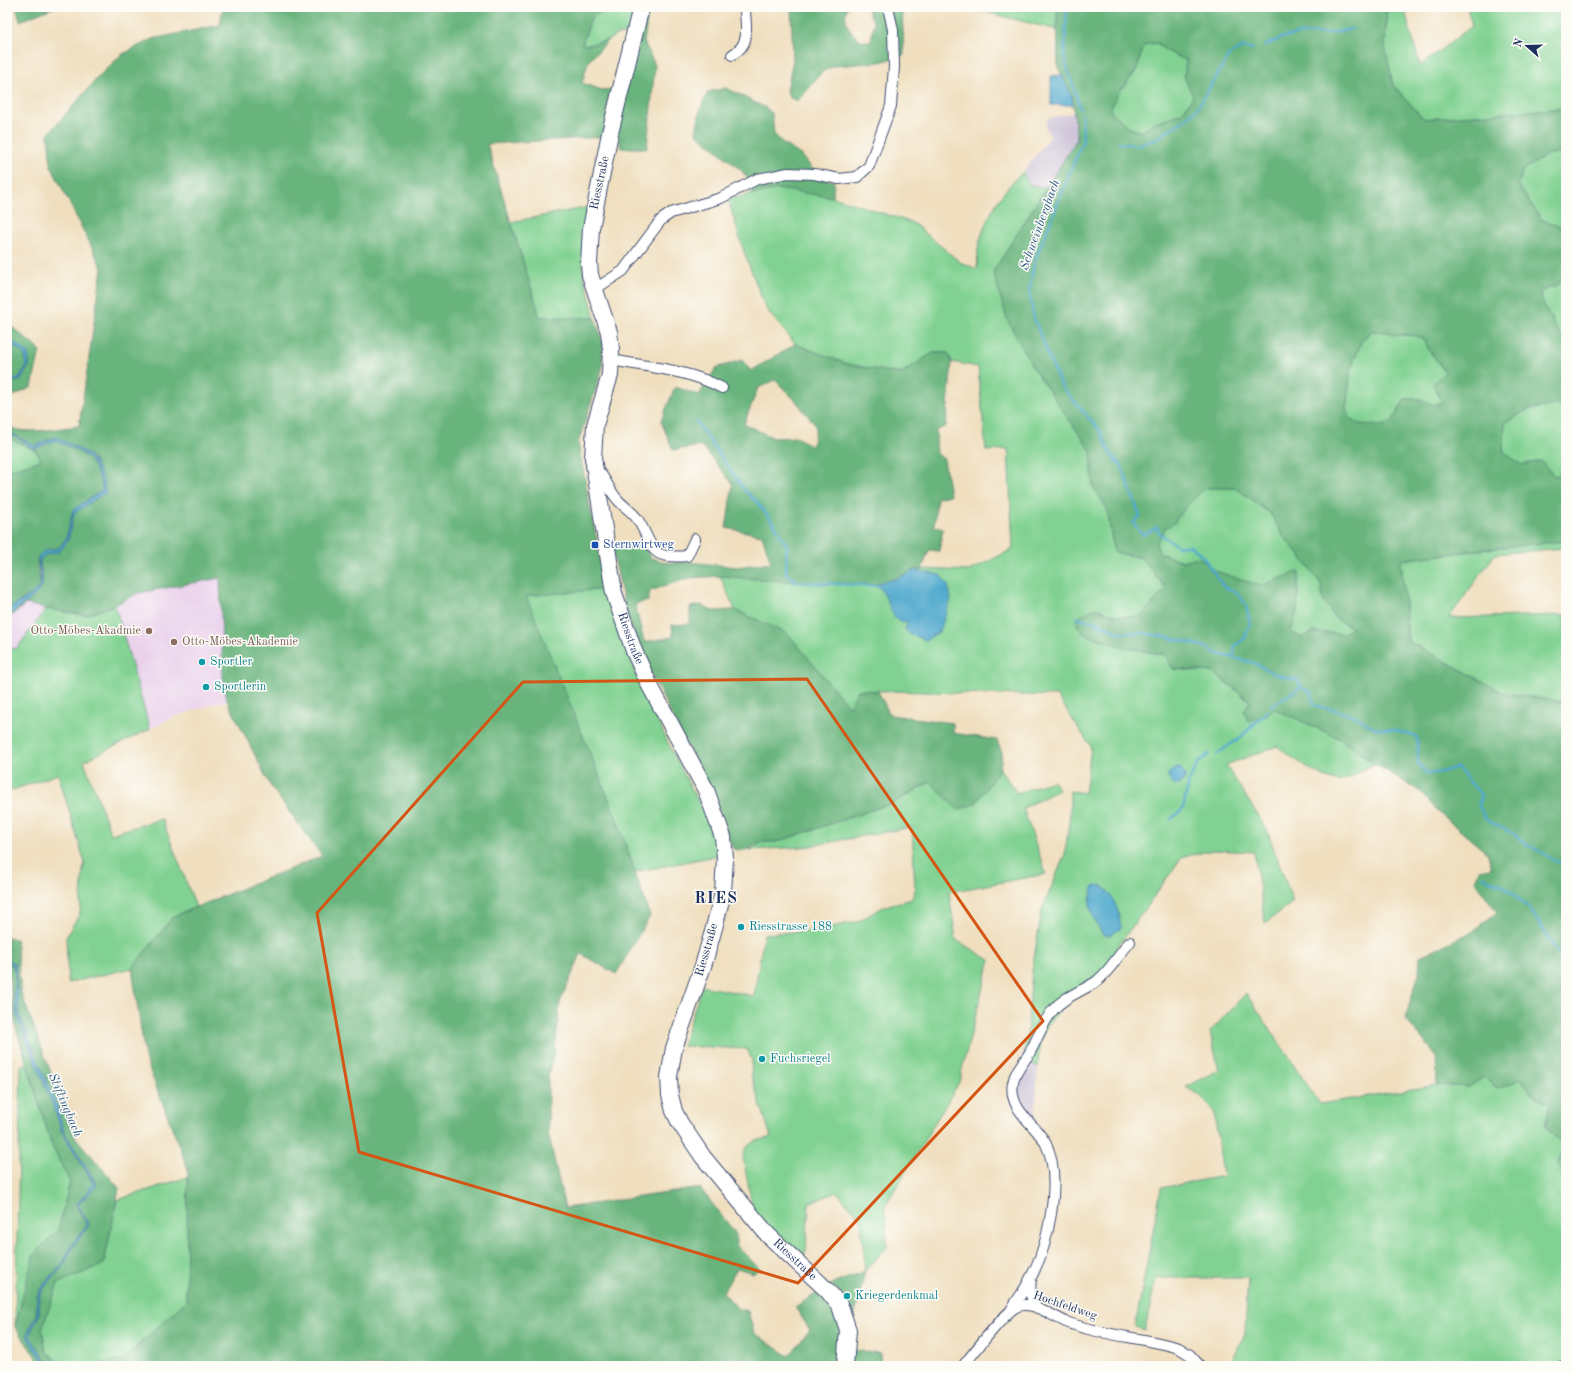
<svg xmlns="http://www.w3.org/2000/svg" width="1573" height="1373" font-family="'Old Standard TT',serif">
  <style>
    .built { fill: #ead1ec }
    .industrial { fill: #cabfd6 }
    .green { fill: #81d292; stroke: #4e8078 }
    .forest { fill: #68b47c; stroke: #42726d; fill-rule: evenodd }
    .water { fill: #50a9cd; stroke: #366c96 }
    .lines { fill: none; stroke-linecap: round; stroke-linejoin: round }
    .stream { stroke: #50a9cd; stroke-width: 2.5 }
    .minor-casing { stroke: #3b496d; stroke-width: 12 }
    .primary-casing { stroke: #3b496d; stroke-width: 18 }
    .minor { stroke: #fff; stroke-width: 10 }
    .primary { stroke: #fff; stroke-width: 16 }
    .marked { fill: none; stroke: #d45514; stroke-width: 3; stroke-linejoin: round }
    .transit-dot { fill: #1a4fb4; stroke: #fdfcf7; stroke-width: 1.5 }
    .education-dot { fill: #8d6e63; stroke: #fdfcf7; stroke-width: 1.5 }
    .culture-dot { fill: #0f9aa8; stroke: #fdfcf7; stroke-width: 1.5 }
    .labels { text-anchor: middle; dominant-baseline: central; stroke-width: 3; stroke-linejoin: round; paint-order: stroke }
    .street-label { font-size: 12px; fill: #1b2f5e; stroke: #fdfcf7 }
    .transit-label { font-size: 12px; fill: #164399; stroke: #fdfcf7; text-anchor: start }
    .education-label { font-size: 12px; fill: #785e54; stroke: #fdfcf7; text-anchor: end }
    .culture-label { font-size: 12px; fill: #0d838f; stroke: #fdfcf7; text-anchor: start }
    .water-label { font-size: 13px; font-style: italic; fill: #2e5a85; stroke: #fdfcf7 }
    .district-label { font-size: 16px; font-weight: bold; letter-spacing: 1px; fill: #1b2f5e; stroke: #fdfcf7 }
  </style>
  <rect width="100%" height="100%" fill="#fdfcf7"/>
  <filter id="ink" filterUnits="userSpaceOnUse"><feTurbulence type="fractalNoise" baseFrequency=".025" numOctaves="2"/><feDisplacementMap in="SourceGraphic" scale="8" xChannelSelector="R" yChannelSelector="G"/><feConvolveMatrix kernelMatrix="1 2 1 2 8 2 1 2 1" color-interpolation-filters="sRGB"/></filter>
  <filter id="wash" filterUnits="userSpaceOnUse"><feTurbulence type="fractalNoise" baseFrequency=".012" numOctaves="4" result="noise"/><feDisplacementMap in="SourceGraphic" scale="16" xChannelSelector="R" yChannelSelector="G"/><feGaussianBlur stdDeviation="0.9" result="paint"/><feColorMatrix in="noise" values="0 0 0 0 0 0 0 0 0 0 0 0 0 0 0 0 0 1.4 0 .05"/><feComposite in="paint" operator="in"/></filter>
  <g filter="url(#wash)">
    <rect width="100%" height="100%" fill="#f0dfbf"/>
    <path class="built" d="M220 578 223 678 227 700 175 716 150 729 115 605 138 593Z
      M26 604 46 609 17 648 7 650V619Z"/>
    <path class="industrial" d="M1074 112 1077 139 1046 188 1030 185 1023 172 1051 136 1046 129 1047 119Z
      M1024 1051 1028 1062 1038 1067 1035 1117 1013 1090Z"/>
    <path class="green" d="M607 7H638L630 33 616 35 609 40 589 45H582L591 19Z
      M979 7H1057V30L978 10Z
      M1387 7H1404L1420 66 1472 26 1467 7H1566V108L1424 119 1393 85 1385 46Z
      M1157 43 1166 51 1186 60 1184 76 1193 97 1182 113 1153 123 1141 132 1130 128 1110 111 1117 95 1136 71 1144 45Z
      M1562 153 1566 158V229L1542 220 1518 185 1523 170 1549 154Z
      M1023 172 1030 185 1046 188 993 272 1032 366 1091 451 1093 486 1107 508 1114 552 1142 558 1166 589 1140 617 1117 616 1095 608 1124 647 1165 655 1173 669 1213 672 1267 715 1274 708 1339 738 1375 764C1363 767 1354 778 1342 781 1329 785 1288 755 1277 746L1226 765 1267 830 1293 902 1265 923 1254 852 1213 850 1182 857 1112 955 1117 966C1088 987 1054 1004 1041 1039 1038 1047 1039 1058 1038 1067L1028 1062 1024 1051 1027 1036 1032 970 1042 910 1065 854 1070 814V791L1085 793 1091 747 1057 696 858 690 850 708 788 634 735 610 720 576 820 584 872 585 889 581 922 569 969 571 1013 549 1008 449 986 451 978 367 952 362 948 353H933L900 374 847 364 795 344 766 309 744 252 728 199 778 189 833 197 913 223 960 262 977 269C978 261 977 252 979 244 986 217 1002 190 1023 172Z
      M589 207 583 271 595 318 540 317 511 222Z
      M1566 278V342C1557 330 1539 305 1540 291L1557 286 1560 279Z
      M1372 331 1388 332 1396 335H1412L1423 338 1429 350 1445 372 1442 402 1434 405 1420 399H1405L1393 420 1384 426 1359 424 1351 419 1346 409 1351 369 1362 340Z
      M1566 403V474L1554 476 1541 461 1521 465 1503 451 1505 423 1527 410Z
      M7 437 36 451 41 460 7 471Z
      M1205 488H1236L1270 513 1283 536 1299 554 1321 584 1323 600 1335 618 1352 628 1342 634 1314 632 1302 638 1291 632 1297 611 1299 572 1261 586 1215 571 1199 557 1182 561 1159 553 1156 544 1166 526 1173 524 1185 508Z
      M1550 541H1566V548L1495 554 1449 618 1566 615V702L1504 693 1408 641 1401 560Z
      M606 589 637 678 675 757 708 820 720 855 635 872 617 820 525 596Z
      M115 605 150 729 84 761 111 834 162 819 196 907 174 916 132 968 68 983 66 937 80 913 83 869 85 863 58 774 7 792V650L17 648 46 609 86 615Z
      M1000 769 1017 793 1053 781 1059 790 1023 808 1046 874 949 892 956 940 990 960 961 1073V1079L885 1206 887 1247 865 1271 861 1219 837 1192 809 1203 806 1250 803 1260 753 1211 743 1157C746 1141 757 1141 771 1137L751 1075 752 1060 747 1049 682 1046 702 986 754 996 764 934 808 931 857 922 885 906 912 899 915 890 912 827 804 847 749 850 763 842H776L893 803 931 782 975 804Z
      M1246 993 1320 1104 1437 1085 1469 1087 1484 1077 1497 1089 1521 1079 1533 1095 1550 1105 1545 1126 1564 1147 1558 1163 1563 1185 1566 1189V1366H1225L1230 1365 1245 1333 1248 1278H1156L1145 1330 1135 1327 1161 1188 1223 1176 1214 1112 1202 1097 1186 1087 1219 1070 1210 1032Z
      M27 1064 52 1146 70 1182 58 1230 34 1254 15 1327 21 1066Z
      M188 1177 186 1301 122 1360 86 1366H62L46 1351 42 1329 58 1283 104 1264 117 1200Z"/>
    <path class="forest" d="M16 7H55L20 21Z
      M223 7H607L591 19 582 44 589 45 609 40 588 62 582 83 602 90 613 89 638 7H649L644 42 655 65 647 148H621L619 136 487 144 540 317 595 318 603 343 602 370 578 443 606 589 526 596 617 820 650 916 616 974 581 954 560 1002 555 1049 548 1076V1132L565 1208 700 1188 736 1234V1245L760 1269 753 1273 737 1268 723 1292 738 1309 748 1311 754 1333 789 1356 810 1330 795 1307 830 1285 865 1271 854 1319 853 1350 880 1353 881 1366H86L122 1360 186 1301 188 1169 145 1058 132 968 174 916 322 856 271 787 227 700 223 678 220 578 138 593 115 605 86 615 46 609 26 604 7 619V614H10C19 607 33 599 39 590 51 573 23 555 59 551L68 540 74 513 106 492 93 458 55 437 35 446 7 431V426C25 436 58 428 79 426L102 268 51 166 48 134 101 74 121 55 152 39 220 25Z
      M791 7H848C841 18 850 35 861 40 864 42 868 41 871 41L874 24 867 7H902L904 55 880 62 834 66 822 72 797 101 789 97 787 90 793 60Z
      M1057 7H1387L1385 46 1393 85 1424 119 1566 108V158L1562 153 1549 154 1523 170 1518 185 1542 220 1566 229V278L1560 280 1557 286 1541 291 1540 297 1557 330 1566 342V403L1527 410 1505 423 1503 451 1521 465 1541 461 1554 476 1566 474V541L1486 549 1401 560 1408 641 1504 693 1566 702V1189L1563 1185 1558 1163 1564 1147 1545 1126 1550 1105 1533 1095 1521 1079 1497 1089 1484 1077 1469 1087 1437 1085 1436 1055 1405 1019 1419 973 1420 956 1472 932 1497 912 1475 881 1479 870 1491 868 1488 854 1438 812 1421 792 1375 764 1339 738 1274 709 1267 715 1248 721 1244 711 1250 701 1213 672 1173 669 1165 655 1124 647 1084 634 1077 625V618L1095 608 1117 616 1140 617 1166 589 1142 558 1114 552 1107 508 1093 487 1091 451 1032 366 1007 319 993 272 1077 139 1072 96 1058 67ZM1157 43 1166 51 1186 60 1184 76 1193 97 1182 113 1153 123 1141 132 1130 128 1110 111 1117 95 1136 71 1144 45ZM1372 331 1388 332 1396 335H1412L1423 338 1429 350 1445 372 1433 384 1442 402 1434 405 1420 399H1405L1393 420 1384 426 1359 424 1351 419 1346 409 1351 369 1362 340ZM1205 488H1236L1270 513 1283 536 1299 554 1321 584 1323 600 1335 618 1352 628 1342 634 1314 632 1302 638 1291 632 1297 611 1299 571 1261 586 1215 571 1199 557 1182 561 1160 553 1156 544 1166 527 1173 524 1185 508Z
      M726 88 766 108 772 113 774 134 785 145 802 156 820 178 834 181 833 197 778 189 751 194 752 185 742 171 696 133 700 110 708 92Z
      M7 323 40 350 32 387 7 399V383L21 380 29 365 28 353 7 337Z
      M7 340 25 355 26 367 19 378 7 380 10 347 7 345Z
      M795 344 847 364 900 374 933 353H948L952 362 946 426 936 431 937 454 944 459 950 495 937 498 934 526 943 529 939 551 929 550 922 569 895 579 872 585 820 584 720 576 690 578 650 591 648 601 635 604 644 642 673 637 672 625 690 624V607L701 605 712 611 735 610 788 634 849 707 858 690 878 691 890 715 953 723V733L997 740 1002 752 1000 769 975 804 958 810 930 782 893 803 776 842C772 842 767 841 763 842 749 845 752 853 733 849L714 800 638 648 626 611 612 549 643 544 651 558 668 563 688 562 738 567 771 562 762 535 726 528 733 484 702 446 673 450 661 421 675 387 699 395 716 368 742 360 751 371ZM775 380 796 401 816 426 812 447 797 437 774 438 744 424 758 388Z
      M7 433 20 439 34 449 55 440C86 454 93 456 103 490L73 510 66 539 58 549H47L37 561 40 584 37 590 7 610V471L41 460 36 451 7 437Z
      M7 937 16 939 21 993 75 1137 119 1188 104 1264 58 1283 42 1329 46 1351 62 1366C44 1366 38 1349 29 1335L39 1315V1296L46 1285 64 1265 72 1248 89 1225 78 1205 97 1184 64 1132 57 1107 19 1015 15 964 7 960Z
      M7 962 13 965 16 983 14 993 17 1016 54 1108 62 1132 94 1184 76 1205 87 1225 70 1248 63 1264 45 1283 37 1296V1315L27 1334 44 1362 49 1366H42L15 1327 34 1254 58 1230 70 1182 52 1146 16 1028Z"/>
    <path class="water" d="M1062 75 1072 96 1073 105H1051V76Z
      M7 337 28 353 29 365 21 380 7 383V380L19 378 26 367 25 355 7 340Z
      M7 431 35 446 55 437C89 453 96 454 106 492L74 513 68 540 59 552C23 555 51 573 39 590 33 599 19 607 10 614H7V610C14 606 34 594 38 588 48 571 22 551 58 549L66 539 73 510 103 490C94 456 86 453 55 440L34 449 20 439 7 433Z
      M916 570 940 575 948 585 951 599 940 631 926 640 910 634 905 630 907 623 906 621 902 623C890 620 889 595 877 585L881 582 895 579Z
      M1176 767H1180L1185 776 1184 780 1178 785H1174L1167 775Z
      M1101 885C1114 894 1119 912 1121 928L1110 935H1103C1093 917 1085 907 1094 886Z
      M7 960 15 964 19 1015 57 1107 64 1132 97 1185 78 1205 89 1225 72 1248 64 1265 46 1285 39 1296V1315L29 1335 46 1361 53 1366C44 1366 29 1342 27 1334L37 1315V1296L45 1283 63 1264 70 1248 87 1225 76 1205 94 1184 62 1132 54 1108 17 1016 14 993 16 983 13 965 7 962Z"/>
    <g class="lines">
      <path class="stream" d="M1067 7 1064 57 1080 108
        M1264 46 1284 37 1300 34 1329 33 1352 29
        M1082 115 1083 140 1035 260 1029 291 1034 318 1052 365 1062 387 1100 431 1111 455 1121 465 1140 516 1133 523 1143 535 1157 527 1160 534 1178 546H1190L1201 554 1223 586 1240 595 1246 606 1250 623 1245 638 1234 647V658L1254 663 1277 675 1298 680 1301 687 1312 693 1314 705 1353 715 1375 728 1395 730 1417 737 1418 763 1427 774 1442 772 1457 767 1481 795 1479 806 1486 820 1516 835 1527 844 1566 867
        M1118 143 1137 145 1154 140 1184 120 1196 110 1230 54 1244 47 1253 49
        M696 421 745 491 757 502 774 524 787 546 786 573 797 582 880 586
        M1077 618 1093 621 1120 633H1143L1167 637 1206 647 1215 653 1234 658
        M1271 706 1301 687
        M1217 754 1242 736 1267 711
        M1171 819 1183 809 1189 781 1198 763 1209 754
        M1483 877 1504 886 1530 909 1566 966
        M1566 966V978"/>
    </g>
  </g>
  <g filter="url(#ink)">
    <g class="lines">
      <defs>
        <path id="minor" d="M732 55C752 43 745 28 745 7
          M595 289 623 271 661 220 671 213 721 198 757 179 788 173 814 174 839 179 857 177 869 166 891 106 894 67 893 30 888 7
          M611 360C648 367 689 370 722 388
          M599 472C606 479 610 492 618 500 624 507 633 512 638 520 654 545 647 560 687 556L695 539
          M1031 1281C1029 1292 1031 1299 1037 1308
          M1011 1310C1017 1300 1025 1290 1030 1279 1048 1247 1063 1179 1046 1144 1035 1123 1008 1110 1013 1083 1015 1071 1023 1063 1029 1054 1038 1039 1042 1022 1054 1009 1065 996 1083 991 1097 981 1110 971 1119 954 1130 942
          M963 1366C973 1354 1005 1312 1016 1307 1032 1299 1051 1316 1066 1322 1103 1336 1142 1337 1179 1348L1190 1355 1200 1366
          M1562 1366 1566 1365"/>
        <g id="primary">
          <path id="s1" d="M641 7 610 133 591 228 589 263 590 275 609 332 611 349 610 375 595 425 593 458 614 593 634 651 649 684 706 790 723 837 725 858 723 892 714 928 703 966 674 1048 669 1077 670 1095 674 1111 680 1123 703 1157 768 1235 828 1291 840 1306 848 1330 845 1366"/>
        </g>
      </defs>
      <use href="#minor" class="minor-casing"/>
      <use href="#primary" class="primary-casing"/>
      <use href="#minor" class="minor"/>
      <use href="#primary" class="primary"/>
    </g>
  </g>
  <path class="marked" d="M807 679 1043 1021 798 1283 359 1152 317 913 523 682Z"/>
  <rect class="transit-dot" x="591" y="541" width="8" height="8" rx="2"/>
  <g class="education-dot">
    <circle cx="149" cy="631" r="4"/>
    <circle cx="174" cy="642" r="4"/>
  </g>
  <g class="culture-dot">
    <circle cx="202" cy="662" r="4"/>
    <circle cx="206" cy="687" r="4"/>
    <circle cx="741" cy="927" r="4"/>
    <circle cx="762" cy="1059" r="4"/>
    <circle cx="847" cy="1296" r="4"/>
  </g>
  <g class="labels">
    <g class="street-label">
      <text transform="translate(600 183) rotate(-78)">Riesstraße</text>
      <text stroke="none"><textPath href="#s1" startOffset="647">Riesstraße</textPath></text>
      <text transform="translate(707 950) rotate(-74)">Riesstraße</text>
      <text stroke="none"><textPath href="#s1" startOffset="1342">Riesstraße</textPath></text>
      <text transform="translate(1065 1306) rotate(19)">Hochfeldweg</text>
    </g>
    <g class="transit-label">
      <text x="603" y="545">Sternwirtweg</text>
    </g>
    <g class="education-label">
      <text x="141" y="631">Otto-Möbes-Akadmie</text>
      <text x="182" y="642" text-anchor="start">Otto-Möbes-Akademie</text>
    </g>
    <g class="culture-label">
      <text x="210" y="662">Sportler</text>
      <text x="214" y="687">Sportlerin</text>
      <text x="749" y="927">Riesstrasse 188</text>
      <text x="770" y="1059">Fuchsriegel</text>
      <text x="855" y="1296">Kriegerdenkmal</text>
    </g>
    <g class="water-label">
      <text transform="translate(1040 225) rotate(-70)">Schweinbergbach</text>
      <text transform="translate(65 1105) rotate(67)">Stiftingbach</text>
    </g>
    <g class="district-label">
      <text x="716" y="899">RIES</text>
    </g>
  </g>
  <rect width="1573" height="1373" fill="none" stroke="#fdfcf7" stroke-width="24"/>
  <g transform="translate(1527 46) rotate(290)" stroke="#fdfcf7" stroke-width="3" paint-order="stroke">
  <path d="M0-3L7 15L0 10L-7 15Z" fill="#1b2f5e"/>
  <text y="-6" font-size="11" font-weight="bold" text-anchor="middle" fill="#1b2f5e">N</text>
  </g>
</svg>
